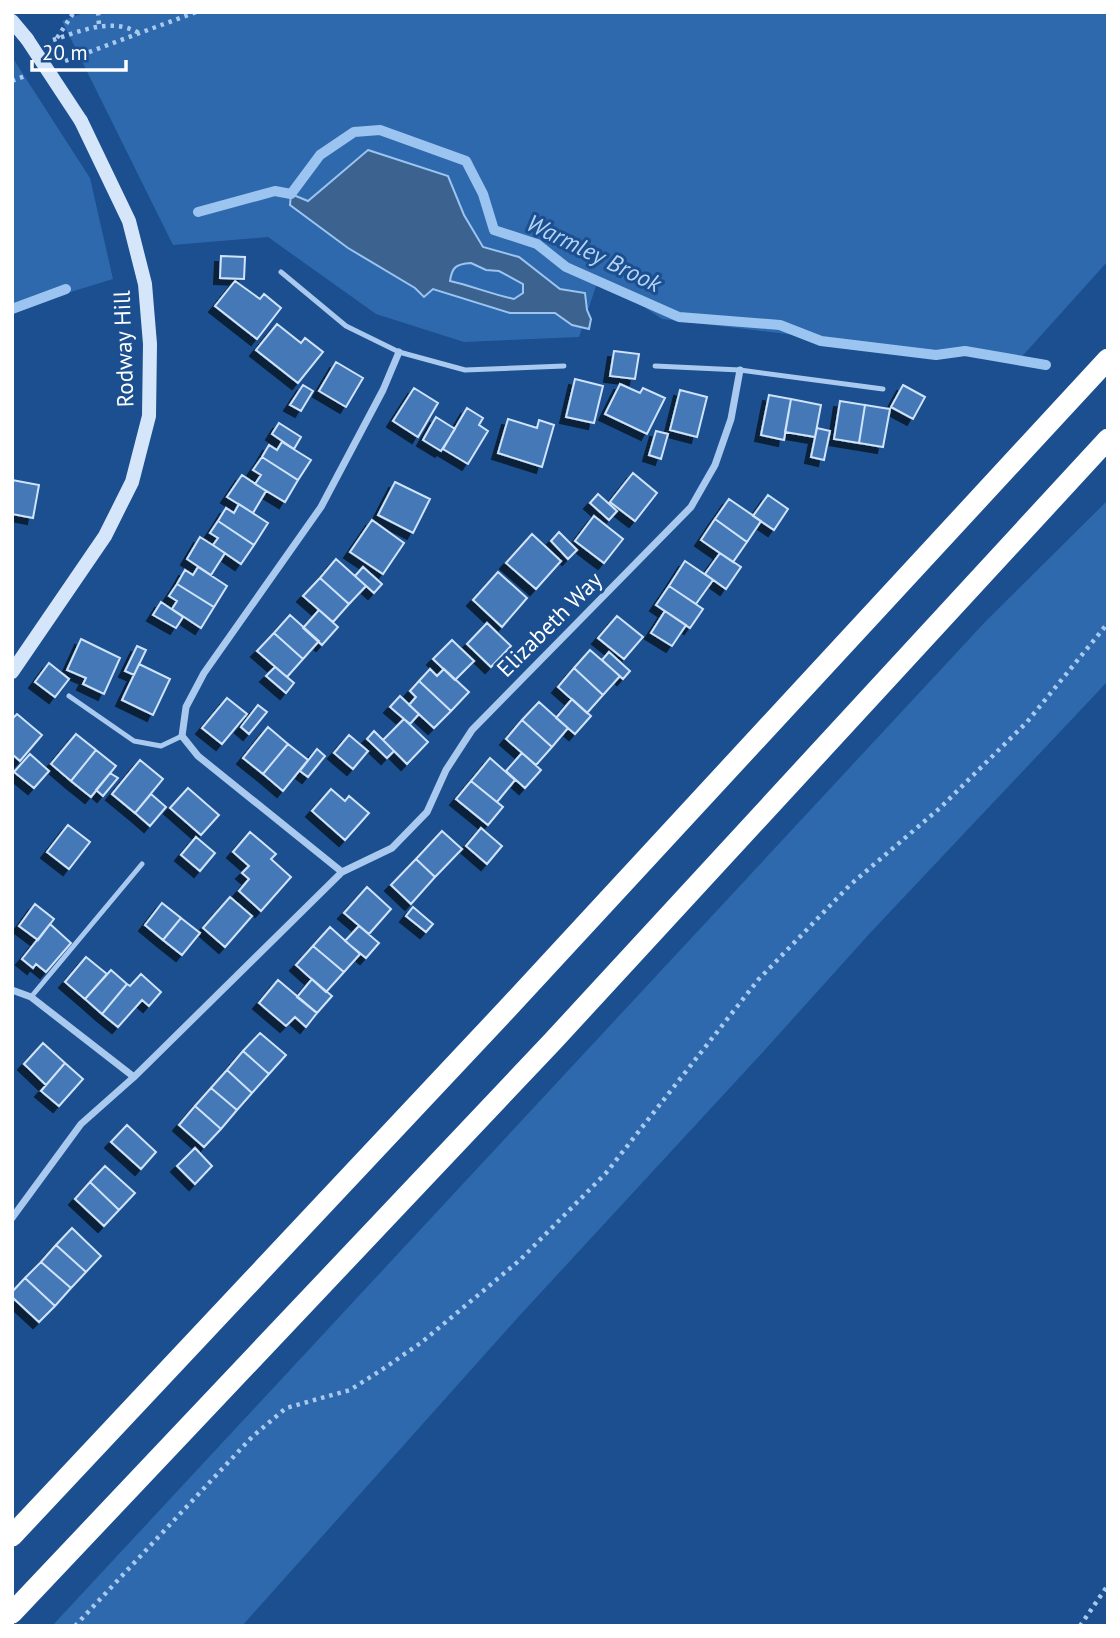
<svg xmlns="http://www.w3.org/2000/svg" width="1120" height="1638" font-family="'PT Sans',sans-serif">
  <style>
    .green { fill: #2e69ad }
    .water { fill: #3c6290; stroke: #9cc4f0; stroke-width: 2; fill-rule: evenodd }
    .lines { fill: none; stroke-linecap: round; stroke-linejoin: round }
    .stream { stroke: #9cc4f0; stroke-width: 10 }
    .building { fill: #4478b7; stroke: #cfe3fa; stroke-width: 2; filter: url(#shadow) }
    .path { stroke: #a9c9ee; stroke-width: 4.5; stroke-dasharray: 3.5 5; stroke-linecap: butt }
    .lane { stroke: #a9c9ee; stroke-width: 5 }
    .street { stroke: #a9c9ee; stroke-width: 7 }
    .secondary { stroke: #d6e6fa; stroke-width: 14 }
    .highway { stroke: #fff; stroke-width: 21 }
    .secondary-bridge { stroke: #d6e6fa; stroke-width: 14 }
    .labels { text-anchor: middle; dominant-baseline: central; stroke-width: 6; stroke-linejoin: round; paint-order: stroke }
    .street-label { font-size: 23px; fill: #fff; stroke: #1b4f8f }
    .water-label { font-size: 24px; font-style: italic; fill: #b5d3f5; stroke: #1b4f8f }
  </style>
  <defs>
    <filter id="shadow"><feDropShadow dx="-6" dy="6" stdDeviation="0" flood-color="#0009"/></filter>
  </defs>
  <rect width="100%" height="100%" fill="#1b4f8f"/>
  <path class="green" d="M86 12H1108V261L1017 362 662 319 599 277 579 337 464 342 376 314 268 237 173 245 62 21Z
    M12 57 90 178 113 279 12 310Z
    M1108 500V681L871 932 762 1053 521 1314 242 1626H52L986 621Z"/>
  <path class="water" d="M368 150 448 176 464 215 483 247 519 257 560 289 585 293 587 310 591 319 589 329 572 325 555 313H510L433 289 424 297 415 288 348 248 290 205 291 194 308 201ZM471 263 486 270 499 271 523 284V293L514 299C491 294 472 286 450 281 452 267 456 264 471 263Z"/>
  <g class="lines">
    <path class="stream" d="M198 212 275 191 291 194 320 155 354 132 380 130 466 161 483 194 494 230 537 244 566 267 679 317 780 325 821 341 936 355 965 351 1046 365
      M12 309 66 289"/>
  </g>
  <path class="building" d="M221 256 245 257 244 279 220 278Z
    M235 281 260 299 264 294 281 308 257 339 215 306Z
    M277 324 301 343 305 338 323 352 298 383 256 350Z
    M614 351 639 354 635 379 610 376Z
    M336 362 363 378 346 407 319 391Z
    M575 379 603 386 594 423 566 417Z
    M620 384 640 393 643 388 665 398 647 434 605 414Z
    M303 385 313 391 301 411 290 405Z
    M903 385 925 397 913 419 891 407Z
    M414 388 438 403 418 437 393 421Z
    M680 390 707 397 697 437 670 430Z
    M769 395 791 399 784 440 761 435Z
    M791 399 821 405 815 437 785 432Z
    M840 401 865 405 859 443 834 439Z
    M865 405 890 409 883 447 859 443Z
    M467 408 483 418 479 425 488 431 468 464 443 449Z
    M436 417 455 429 441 451 423 440Z
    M508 419 537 428 539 420 554 425 542 467 498 453Z
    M279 423 301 437 294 449 272 434Z
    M817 428 830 431 824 460 811 457Z
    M656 431 668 434 661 459 649 455Z
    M282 442 311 460 298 480 262 457 269 445 277 450Z
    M262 457 298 480 285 502 255 484 261 475 253 470Z
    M633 473 657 493 635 521 610 502Z
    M242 475 266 491 253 513 227 497Z
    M12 480 39 485 33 518 12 514Z
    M395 482 430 499 413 533 378 515Z
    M598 494 617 511 609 520 590 503Z
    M768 495 788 509 774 530 753 516Z
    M729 499 761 521 747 542 715 519Z
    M239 504 268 523 254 545 218 521 226 508 234 513Z
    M594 516 623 539 604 563 575 541Z
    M715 519 747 542 733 562 701 540Z
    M372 520 404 543 383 574 350 552Z
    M218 521 254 545 241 564 213 545 218 538 210 533Z
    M559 532 577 550 568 559 551 541Z
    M532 534 561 561 536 589 506 563Z
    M200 537 225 553 211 575 187 559Z
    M720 553 741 567 726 589 705 574Z
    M336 559 366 586 349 604 320 578Z
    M685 561 713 580 696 604 669 586Z
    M198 567 227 586 214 607 177 584 185 570 193 575Z
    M363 567 382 584 374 593 355 576Z
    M498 572 527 598 502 627 473 600Z
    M320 578 349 604 333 622 303 596Z
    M177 584 214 607 201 628 172 609 177 601 169 596Z
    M669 586 703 609 690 628 656 605Z
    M161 602 183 617 176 628 153 615Z
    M319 610 338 627 322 645 303 628Z
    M665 611 686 625 672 646 651 633Z
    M290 615 319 641 303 659 274 633Z
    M617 616 643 637 624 659 598 638Z
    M487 623 511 646 491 667 467 644Z
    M274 633 303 659 287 677 257 651Z
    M81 639 120 658 104 694 83 684 86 678 67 670Z
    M452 640 474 661 455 680 433 659Z
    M137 646 146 650 134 675 125 671Z
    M590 650 620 676 603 695 574 668Z
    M609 652 630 671 623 679 602 660Z
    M49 663 69 679 55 697 35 682Z
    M139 664 170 679 153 715 122 700Z
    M275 667 294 683 286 693 266 676Z
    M574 668 603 695 587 713 558 687Z
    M430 669 437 676 444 669 469 692 451 711 419 681Z
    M419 681 451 711 434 728 409 705 416 697 410 691Z
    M400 696 419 714 410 724 390 707Z
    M227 698 247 714 222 744 202 728Z
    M572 699 591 716 575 734 556 718Z
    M539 702 568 728 552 747 522 720Z
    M258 705 267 712 249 734 241 727Z
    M17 714 42 735 20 761 12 754V719Z
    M404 719 428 742 407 764 383 740Z
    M522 720 552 747 536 765 506 739Z
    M268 727 288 744 263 774 243 758Z
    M374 731 394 751 387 758 367 739Z
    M76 734 96 750 71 781 51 764Z
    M349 735 368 751 353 769 334 753Z
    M288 744 308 760 283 791 263 774Z
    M317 749 325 756 308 777 300 771Z
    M96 750 116 766 91 797 71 781Z
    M522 753 541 770 525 788 506 771Z
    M30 754 49 771 34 788 14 772Z
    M490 758 515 780 497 802 471 781Z
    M140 760 163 779 135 813 112 794Z
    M110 773 118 778 103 796 96 790Z
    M471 781 503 807 488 825 456 799Z
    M188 788 219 815 201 835 170 808Z
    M331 789 345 801 349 796 369 813 345 840 312 811Z
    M151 794 166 807 150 826 135 813Z
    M68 825 90 842 69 869 47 852Z
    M481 828 502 846 487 864 466 846Z
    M442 831 462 849 435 877 416 859Z
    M250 832 276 854 271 859 291 877 261 911 239 891 249 879 242 873 249 866 233 852Z
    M196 837 215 853 200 871 181 855Z
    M416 859 435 877 411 904 391 885Z
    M367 887 391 909 369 934 344 913Z
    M230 897 252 916 225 947 203 928Z
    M162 903 181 918 163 940 145 925Z
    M35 904 54 919 38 940 19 926Z
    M413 907 433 924 426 932 406 916Z
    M181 918 200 933 182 955 163 940Z
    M50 924 71 943 46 972 36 964 33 968 22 959Z
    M359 926 379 943 366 958 345 941Z
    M330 927 360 954 344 972 313 946Z
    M313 946 344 972 326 992 296 965Z
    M86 957 107 974 85 999 65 982Z
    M111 970 127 984 102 1014 85 999Z
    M141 974 161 992 149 1006 142 1000 118 1027 102 1014 127 984 130 986Z
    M312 979 332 996 317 1013 297 997Z
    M278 980 317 1013 306 1027 295 1017 286 1026 259 1003Z
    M260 1033 286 1055 269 1074 243 1051Z
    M43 1043 65 1063 46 1085 24 1064Z
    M243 1051 269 1074 252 1093 227 1070Z
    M65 1063 83 1079 59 1106 41 1091Z
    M227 1070 252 1093 237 1110 211 1088Z
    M211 1088 237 1110 221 1129 195 1106Z
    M195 1106 221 1129 204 1147 179 1125Z
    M127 1125 156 1152 141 1169 111 1142Z
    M195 1148 212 1166 195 1184 177 1166Z
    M105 1166 135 1193 119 1210 90 1182Z
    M90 1182 119 1210 104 1226 75 1199Z
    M72 1228 101 1256 86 1272 56 1245Z
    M56 1245 86 1272 71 1288 41 1262Z
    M41 1262 71 1288 55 1306 25 1278Z
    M25 1278 55 1306 39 1322 12 1297V1292Z"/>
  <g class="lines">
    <path class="path" d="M98 12 99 25
      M57 38 74 12
      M53 40C81 31 111 17 139 33
      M65 61 196 12
      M12 81 25 76
      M75 1626 252 1437 286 1408 350 1390 383 1369 422 1342 520 1260 606 1173 758 980 850 885 940 808 1027 722 1108 623
      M1080 1626 1108 1585"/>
    <path class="lane" d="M281 272 346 326 399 352 465 370 564 366
      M655 366 740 370 883 389
      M69 696 134 741 161 746 182 736
      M31 997 142 864"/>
    <path class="street" d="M342 872 198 756 182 736 186 707 204 673 321 507 383 390 399 352
      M12 990 31 997 134 1077
      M12 1218 81 1124 134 1077 342 872 392 848 427 812 446 770 472 730 691 507 715 465 731 419 740 370"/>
    <path class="secondary" d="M12 21 27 39
      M12 672 105 536 132 482 149 416 150 344 145 284 129 221 81 121"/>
    <path class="highway" d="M12 1536 507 1009 1108 359
      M12 1613 553 1041 1108 439"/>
    <path class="secondary-bridge" d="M27 39 81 121"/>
  </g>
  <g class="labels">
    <g class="street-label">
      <text transform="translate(123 349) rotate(-92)">Rodway Hill</text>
      <text transform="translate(549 624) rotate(-45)">Elizabeth Way</text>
    </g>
    <g class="water-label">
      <text transform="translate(594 253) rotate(26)">Warmley Brook</text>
    </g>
  </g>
  <rect width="1120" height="1638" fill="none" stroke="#ffffff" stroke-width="28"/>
  <path d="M32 60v10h94v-10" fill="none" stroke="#ffffff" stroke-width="3.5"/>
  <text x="42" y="60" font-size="21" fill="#ffffff" stroke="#1b4f8f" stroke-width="5" paint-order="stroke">20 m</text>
</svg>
